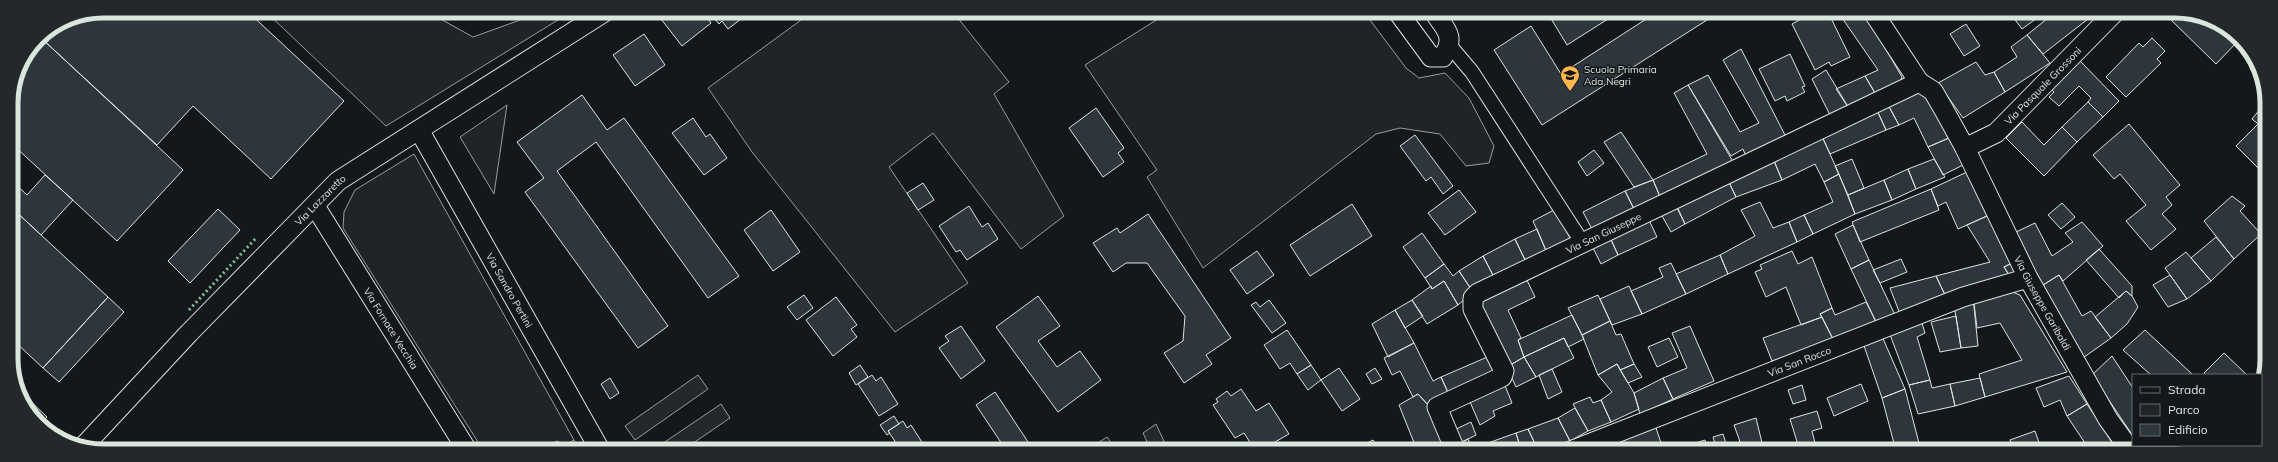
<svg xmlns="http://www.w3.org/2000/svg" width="2278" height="462" font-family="Mulish,sans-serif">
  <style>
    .green { fill: #202428; stroke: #939e99 }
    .parking { fill: #24282b; stroke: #939e99 }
    .building { fill: #2c363c; stroke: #d8e6dc }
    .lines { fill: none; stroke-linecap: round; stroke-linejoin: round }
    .pedestrian-casing { stroke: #d8e6dc; stroke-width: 16 }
    .minor-casing { stroke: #d8e6dc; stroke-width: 21 }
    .pedestrian { stroke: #14181c; stroke-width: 14 }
    .minor { stroke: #14181c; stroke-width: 19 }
    .hedge { stroke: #8ac095; stroke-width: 3; stroke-dasharray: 2 3; stroke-linecap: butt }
    .labels { text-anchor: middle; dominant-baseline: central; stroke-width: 3; stroke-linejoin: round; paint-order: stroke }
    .poi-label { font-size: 10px; fill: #d8e6dc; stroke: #14181c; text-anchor: start }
    .street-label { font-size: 10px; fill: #d8e6dc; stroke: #14181c }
    .rim { fill: none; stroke: #d8e6dc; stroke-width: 5 }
  </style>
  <rect width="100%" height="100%" fill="#14181c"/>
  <path class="green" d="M265 11H431L437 17 473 37 520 20 526 11H562L566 15 386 126Z
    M812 12H953L1009 82 994 94 1064 216 1021 249 933 133 889 167 968 283 895 332 752 152 708 88Z
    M1169 12H1364L1406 68 1419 78 1445 73 1469 98 1494 146 1489 163 1466 166 1440 134 1400 128 1376 134 1203 268 1147 177 1157 170 1085 65Z
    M507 105 494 194 460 137Z
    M414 154 574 440 566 445 557 441 550 444 546 450H483L343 228 344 212 355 190Z
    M1107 437 1116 450H1087Z
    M708 442 713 450H695Z"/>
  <path class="parking" d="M698 375 708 389 635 440 625 426Z
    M721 404 730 418 683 450H653Z
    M1156 424 1168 450H1151L1143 433Z
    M574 440 580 450H558Z"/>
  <path class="building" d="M103 11H247L344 101 271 179 193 106 157 145 40 37 68 18Z
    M671 11 676 14 679 11H703L711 23 682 46 661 19Z
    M709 12H750L728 29 722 21 719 24Z
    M1547 12H1619L1567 45Z
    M1652 12H1703L1707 20 1542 125 1494 50 1531 26 1561 74 1654 14Z
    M1768 12H1784L1773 19Z
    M1814 12H1828L1850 57 1831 66 1829 62 1815 70 1792 24Z
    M1838 12H1864L1902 77 1900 84 1878 98 1865 76 1878 70Z
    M1971 13H1988L1976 20Z
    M2010 13H2033L2037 18 2022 29Z
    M2044 13H2083L2088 19 2043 54 2027 35 2048 18Z
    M2083 13H2095L2088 19Z
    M2164 13H2193L2240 39 2216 64Z
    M1966 24 1980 46 1964 56 1950 34Z
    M644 34 665 65 635 86 613 55Z
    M2027 35 2050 63 2005 92 1994 72 2017 57 2011 47Z
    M40 37 183 170 117 241 11 143V97L18 68Z
    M2152 38 2165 51 2157 59 2161 63 2126 97 2106 77 2139 43 2143 47Z
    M1741 49 1787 139 1747 159 1743 149 1731 156 1688 85 1708 75 1740 132 1759 123 1723 60Z
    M1790 54 1805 86 1802 87 1805 92 1787 101 1785 96 1775 101 1759 69Z
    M2079 60 2119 101 2103 117 2088 102 2091 98 2079 86 2059 106 2049 97 2054 92 2050 88Z
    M1976 62 1985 75 1994 72 2005 92 1963 118 1938 83Z
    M1826 70 1850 110 1832 119 1812 79Z
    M1865 76 1878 98 1850 110 1836 89Z
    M1688 85 1735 165 1661 199 1653 180 1707 154 1674 93Z
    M1913 92 1925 94 1949 138 1928 147 1914 118 1899 125 1887 103Z
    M582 95 607 130 624 118 739 276 708 298 596 142 557 171 668 326 638 348 525 192 544 178 517 142Z
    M2088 102 2103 117 2077 142 2062 127Z
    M1887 103 1899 125 1886 130 1876 108Z
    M2265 103V175L2236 146 2258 124 2252 119Z
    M1096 108 1124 148 1118 153 1124 162 1103 177 1069 128Z
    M1876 108 1886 130 1830 154 1821 134Z
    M693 118 706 137 710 134 727 158 704 175 672 133Z
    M2022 122 2044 145 2062 127 2077 142 2044 176 2006 138Z
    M2129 124 2180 185 2166 197 2172 205 2162 214 2176 229 2151 250 2126 221 2146 205 2120 174 2114 179 2093 155Z
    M1621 132 1653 180 1634 187 1604 142Z
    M1821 134 1839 174 1824 182 1815 164 1782 180 1772 156Z
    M1415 135 1453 186 1443 194 1431 177 1426 181 1400 146Z
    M1949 138 1963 165 1943 175 1928 147Z
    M1594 150 1604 163 1587 176 1578 162Z
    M1772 156 1782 180 1736 197 1726 176Z
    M1852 159 1864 188 1848 195 1835 166Z
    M1934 159 1945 177 1916 189 1908 169Z
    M1908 169 1916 189 1892 200 1884 180Z
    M1967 172 1987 216 1958 229 1946 202 1938 206 1931 189Z
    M1839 174 1855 214 1813 234 1804 215 1833 202 1824 182Z
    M45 175 73 200 41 235 12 208V181L27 195Z
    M1726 176 1736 197 1685 224 1675 202Z
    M1653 180 1661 199 1635 211 1625 191Z
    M1884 180 1892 200 1855 214 1848 195Z
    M923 183 934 200 918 210 907 193Z
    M1931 189 1939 210 1860 242 1852 222Z
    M1459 190 1476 212 1445 235 1428 213Z
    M1625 191 1635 211 1593 231 1583 212Z
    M2232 196 2245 206 2240 211 2261 234 2234 259 2204 221Z
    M1760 202 1773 228 1789 222 1797 242 1728 274 1720 255 1755 236 1741 210Z
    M2062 203 2075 217 2061 229 2048 215Z
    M1352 204 1372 236 1310 276 1290 245Z
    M969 206 982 227 988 223 998 239 967 260 960 250 956 252 939 226Z
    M1676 206 1685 224 1671 232 1661 214Z
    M12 208 108 297 43 368 13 340Z
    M218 209 240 230 190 283 168 261Z
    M771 210 800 252 773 271 744 230Z
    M1554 210 1573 243 1548 255 1533 221Z
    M1148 214 1231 338 1206 355 1212 364 1184 383 1164 353 1183 341 1185 316 1147 263H1126L1113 272 1093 243 1117 228 1120 233Z
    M1804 215 1813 234 1797 242 1789 222Z
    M1987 216 2012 263 2004 267 2011 278 1946 297 1936 276 1990 262 1967 225Z
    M1649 220 1657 237 1618 255 1608 233Z
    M2082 222 2103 246 2063 281 2059 275 2043 285 2014 233 2035 223 2052 256 2073 242 2065 233Z
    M1853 225 1869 260 1851 269 1835 234Z
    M1537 229 1547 253 1526 262 1515 239Z
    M1422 233 1444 264 1425 278 1403 247Z
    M1608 233 1618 255 1601 264 1590 242Z
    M2216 237 2234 259 2211 281 2191 258Z
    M1515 239 1526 262 1495 279 1483 256Z
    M2099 249 2132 286V296L2126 291 2119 298 2086 260Z
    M1257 251 1274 275 1247 294 1230 270Z
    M1792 251 1798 264 1812 257 1832 308 1820 314 1822 317 1801 325 1786 287 1766 297 1755 272 1762 269 1760 265Z
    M2186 252 2211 281 2187 299 2165 268Z
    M1720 255 1728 274 1686 294 1676 274Z
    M1483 256 1495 279 1473 292 1459 271Z
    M1901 259 1907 272 1880 283 1873 270Z
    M1869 260 1895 315 1877 324 1851 269Z
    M1671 263 1686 294 1642 314 1631 291 1663 277 1659 268Z
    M2012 263 2018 275 2011 278 2004 267Z
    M1444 264 1453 276 1459 271 1473 292 1458 305 1444 281 1432 289 1425 278Z
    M1524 274 1535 297 1508 310 1521 338 1518 340 1524 357 1507 367 1479 302Z
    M2059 275 2082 316 2091 311 2111 338 2080 360 2043 285Z
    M2170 275 2187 299 2168 307 2153 285Z
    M1936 276 1946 297 1900 314 1890 288Z
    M1444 281 1458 305 1427 324 1412 300 1431 286 1432 289Z
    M1629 286 1642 314 1612 325 1600 299Z
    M2010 291 2020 295 2067 372 1985 397 1979 374 2022 360 2000 323 1977 328 1974 303Z
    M2126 291 2132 296 2138 307 2127 324 2111 338 2095 317Z
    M804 295 813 308 797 320 787 307Z
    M1598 295 1610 321 1582 335 1568 308Z
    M1038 296 1060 326 1038 341 1057 367 1080 351 1101 380 1058 412 996 327Z
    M108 297 124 312 59 382 43 368Z
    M836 297 857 325 851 329 857 337 833 356 806 320Z
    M1973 297 1978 346 1961 348 1954 305Z
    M1269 300 1286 323 1272 333 1251 305 1256 302 1260 307Z
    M1412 300 1423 316 1405 328 1395 310Z
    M1866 302 1877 324 1833 339 1820 314 1832 308 1835 315Z
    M1395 310 1414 343 1388 357 1372 324Z
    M1572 315 1584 339 1568 347 1564 338 1524 357 1518 340Z
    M1956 316 1961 348 1940 352 1931 322Z
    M1822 317 1833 339 1772 361 1763 338Z
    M1921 320 1925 333 1917 337 1930 380 1909 385 1889 332Z
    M1610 321 1616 335 1621 334 1634 364 1620 370 1617 364 1598 375 1582 335Z
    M961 326 985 361 961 379 939 348 949 341 945 336Z
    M1690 326 1714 381 1673 399 1663 378 1687 368 1672 333Z
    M1287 330 1311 365 1297 374 1290 363 1280 369 1264 345Z
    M2145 330 2193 375H2151L2123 350Z
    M1881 334 1905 389 1882 398 1862 340Z
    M1564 338 1574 358 1536 377 1524 357Z
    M1669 338 1678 357 1657 367 1648 347Z
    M1414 343 1433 381 1441 377 1450 397 1429 406 1418 394 1413 397 1400 371 1392 375 1384 358Z
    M2224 353 2247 375H2206L2204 373Z
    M1492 355 1500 374 1450 397 1441 377Z
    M2112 356 2133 388V436L2092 375Z
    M1524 357 1536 377 1516 387 1507 367Z
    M1617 364 1634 393 1639 409 1611 422 1601 400 1612 392 1598 375Z
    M1634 364 1642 377 1628 383 1620 370Z
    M860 365 868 377 856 385 849 373Z
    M1311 365 1321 380 1308 390 1297 374Z
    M1339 368 1360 399 1342 411 1321 380Z
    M1375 368 1382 379 1372 384 1366 374Z
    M1552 369 1562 392 1548 399 1539 375Z
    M872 375 876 381 881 377 898 404 879 416 858 384Z
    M2069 376 2087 404 2067 416 2060 400 2044 407 2036 388Z
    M610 378 619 393 610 399 601 384Z
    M1502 378 1512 403 1493 411 1495 416 1480 425 1467 395Z
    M1663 378 1673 399 1640 414 1634 393Z
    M1980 378 1985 397 1955 406 1950 384Z
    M1930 380 1932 388 1950 384 1955 406 1918 414 1909 385Z
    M1861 384 1868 401 1834 416 1827 398Z
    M1802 385 1806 400 1793 404 1788 390Z
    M1241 389 1256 411 1269 403 1289 434 1275 442 1279 448 1277 450H1255L1244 433 1235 438 1213 405 1218 402 1216 399 1227 391 1231 396Z
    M1905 389 1921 451H1896L1882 398Z
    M20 391 47 417 39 425 38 424Z
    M995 392 1030 445 1023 450H1006L976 405Z
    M1418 394 1429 406 1444 450H1417L1399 405Z
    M1590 397 1593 403 1601 400 1611 422 1588 431 1573 404Z
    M2087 404 2117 450 2070 451 2085 443 2067 416Z
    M1575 408 1588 431 1570 441 1558 418Z
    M1817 411 1822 428 1812 431 1815 443 1799 448 1790 419Z
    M894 416 899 424 888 431 890 433 887 435 880 425Z
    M1558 418 1570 441 1538 450 1528 429Z
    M1756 418 1764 451 1743 450 1734 425Z
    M903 421 907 428 911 425 927 450H901L888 431Z
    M1471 422 1476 435 1458 444 1452 431Z
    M1655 425 1662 446 1651 450H1589Z
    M1528 429 1538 450H1521L1516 433Z
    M2035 431 2042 451H2014L2010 440Z
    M1516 433 1521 450H1490L1488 443Z
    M1723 434 1728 450H1717L1713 437Z
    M1468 439 1473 450H1460L1458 444Z
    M1373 440 1379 450H1354Z
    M1705 440 1708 450H1688L1686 446Z
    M1488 443 1490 450H1479Z
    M1894 444 1896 451H1875Z
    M2139 445H2162L2156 451H2143Z
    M2174 445H2195L2181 451H2169Z"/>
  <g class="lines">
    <defs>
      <path id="pedestrian" d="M1450 46 1472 72 1582 242"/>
      <g id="minor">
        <path d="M1398 12 1431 57H1443C1456 36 1446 30 1434 12"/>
        <path id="s1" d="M1873 12 1919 82 1933 91 1944 110 1965 148 2028 278 2108 419 2131 451"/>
        <path id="s2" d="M419 130 600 450"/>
        <path id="s3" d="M1965 148 1996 133 2114 13"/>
        <path id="s4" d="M315 206 467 450"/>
        <path id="s5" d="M82 448 189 333 338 181 606 11"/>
        <path id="s6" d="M1455 450 1437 407 1502 377 1504 371 1473 309V298L1478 293 1919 82"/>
        <path id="s7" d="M1573 450 1963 297 2028 278"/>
      </g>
    </defs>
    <use href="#pedestrian" class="pedestrian-casing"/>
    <use href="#minor" class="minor-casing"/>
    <use href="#pedestrian" class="pedestrian"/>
    <use href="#minor" class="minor"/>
    <path class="hedge" d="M189 310 256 238"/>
  </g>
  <defs>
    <symbol id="school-pin" viewBox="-11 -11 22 30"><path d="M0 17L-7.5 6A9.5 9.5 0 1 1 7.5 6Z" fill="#ffb74d" stroke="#14181c"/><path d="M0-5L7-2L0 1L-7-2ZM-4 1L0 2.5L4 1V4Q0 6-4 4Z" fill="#111"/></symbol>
  </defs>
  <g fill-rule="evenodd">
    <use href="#school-pin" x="1559" y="64" width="22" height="30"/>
  </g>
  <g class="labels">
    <g class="poi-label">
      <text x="1584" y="69">Scuola Primaria<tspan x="1584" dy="12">Ada Negri</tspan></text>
    </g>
    <g class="street-label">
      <text stroke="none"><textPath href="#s3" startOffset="101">Via Pasquale Grossoni</textPath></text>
      <text stroke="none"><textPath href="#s5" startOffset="344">Via Lazzaretto</textPath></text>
      <text stroke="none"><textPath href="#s6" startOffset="351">Via San Giuseppe</textPath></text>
      <text stroke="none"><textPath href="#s2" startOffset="184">Via Sandro Pertini</textPath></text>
      <text stroke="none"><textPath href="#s1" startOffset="339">Via Giuseppe Garibaldi</textPath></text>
      <text stroke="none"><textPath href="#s4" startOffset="144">Via Fornace Vecchia</textPath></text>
      <text stroke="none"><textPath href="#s7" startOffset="243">Via San Rocco</textPath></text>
    </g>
  </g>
  <path d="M0 0H2278V462H0ZM103 18H2175A85 85 0 0 1 2260 103V359A85 85 0 0 1 2175 444H103A85 85 0 0 1 18 359V103A85 85 0 0 1 103 18Z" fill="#24282b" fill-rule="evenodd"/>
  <path class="rim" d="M103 18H2175A85 85 0 0 1 2260 103V359A85 85 0 0 1 2175 444H103A85 85 0 0 1 18 359V103A85 85 0 0 1 103 18Z"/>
  <rect x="2132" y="374" width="130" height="72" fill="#14181c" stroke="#626a69"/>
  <rect x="2140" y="387" width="20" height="6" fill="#14181c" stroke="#626a69"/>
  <text x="2168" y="394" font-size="12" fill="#d8e6dc">Strada</text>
  <rect x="2140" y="404" width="20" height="12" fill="#202428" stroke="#626a69"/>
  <text x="2168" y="414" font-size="12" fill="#d8e6dc">Parco</text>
  <rect x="2140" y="424" width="20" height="12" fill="#2c363c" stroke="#626a69"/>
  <text x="2168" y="434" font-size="12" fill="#d8e6dc">Edificio</text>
</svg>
